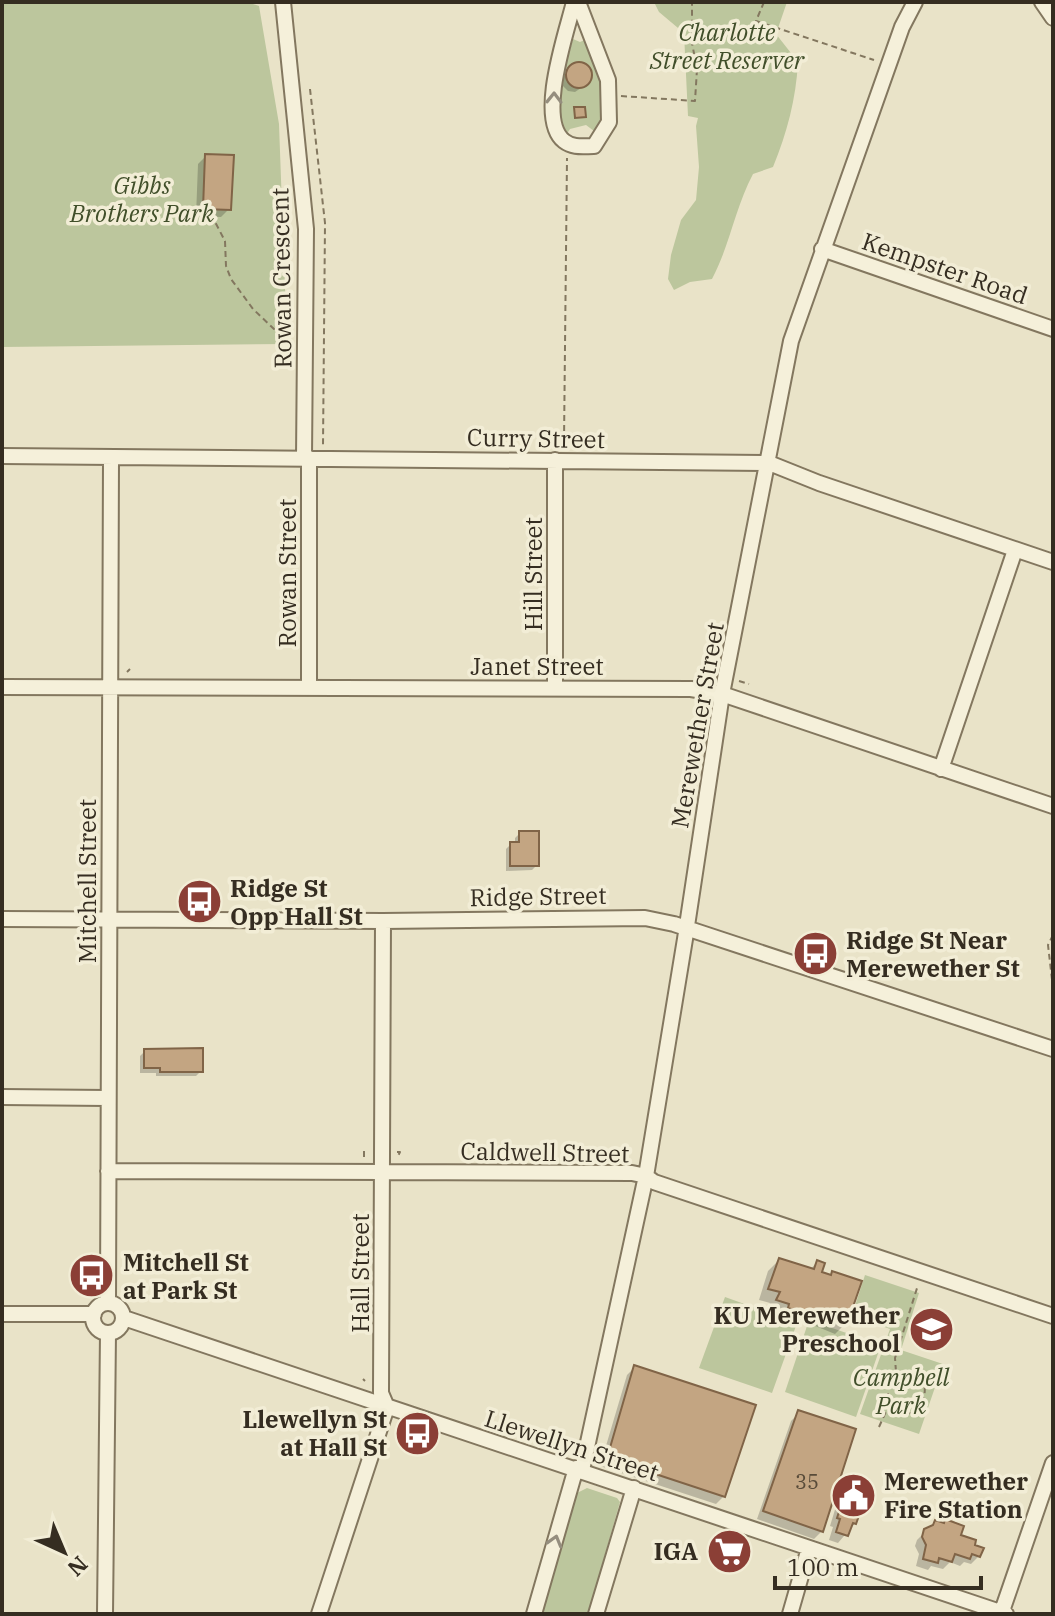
<svg xmlns="http://www.w3.org/2000/svg" width="1055" height="1616" font-family="'IBM Plex Serif',serif">
  <style>
    .green { fill: #bcc69d }
    .shadow { fill: #0003 }
    .building { fill: #c3a582; stroke: #806447; stroke-width: 2 }
    .lines { fill: none; stroke-linecap: round; stroke-linejoin: round }
    .minor-casing { stroke: #83775f; stroke-width: 18 }
    .path { stroke: #83775f; stroke-width: 2; stroke-dasharray: 6 4; stroke-linecap: butt }
    .minor { stroke: #f5f0da; stroke-width: 14 }
    .oneway { stroke: #958e7e }
    .labels { text-anchor: middle; dominant-baseline: central; stroke-width: 7; stroke-linejoin: round; paint-order: stroke }
    .number-label { font-size: 20px; fill: #584b39 }
    .park-label { font-size: 24px; font-style: italic; fill: #414f2a; stroke: #f2edd6 }
    .street-label { font-size: 24px; fill: #352d21; stroke: #f2edd6 }
    .poi-label { font-size: 24px; font-weight: bold; fill: #352d21; stroke: #f2edd6; text-anchor: start }
  </style>
  <rect width="100%" height="100%" fill="#e9e3c8"/>
  <path class="green" d="M2 2H247L259 6 279 124 287 344 2 347Z
    M654 2H787L776 34 798 62C796 99 787 133 773 167L753 174C735 208 730 245 712 279L690 282 674 290 668 279 671 255 681 220 696 200 699 167 696 126 698 118 688 116 684 33 659 12Z
    M589 38C597 67 612 105 598 134L586 125 570 129 566 135C549 102 565 71 573 39L580 42Z
    M865 1275 919 1293 901 1350 943 1364 919 1434 860 1414 890 1329 852 1315Z
    M725 1297 797 1323 772 1393 699 1368Z
    M809 1320 881 1345 856 1417 785 1392Z
    M587 1488 617 1498 620 1502 588 1614H542L575 1494Z"/>
  <path class="shadow" d="M575 66H584L589 75 581 88 575 92 568 91 563 86 564 76Z
    M206 156 229 209 221 217 196 216 198 164Z
    M520 833 537 865 532 870 506 871V849L511 844H515V838Z
    M145 1051 201 1071 196 1076H156V1073H140V1056Z
    M779 1260 810 1270 817 1262 819 1273 846 1323 835 1334 808 1323 795 1324 779 1318V1315L767 1311 770 1303 759 1300 768 1271Z
    M635 1367 724 1496 716 1504 600 1466 627 1375Z
    M799 1413 822 1531 814 1539 757 1519 791 1421Z
    M849 1482 855 1523 838 1543 829 1540 833 1527 830 1526 841 1490Z
    M935 1522 958 1536 979 1556 971 1564 964 1562 960 1566 950 1562 943 1569 931 1566 928 1570 916 1566 919 1554 915 1546 917 1540Z"/>
  <path class="building" d="M566 75a13 13 0 1 1 26 0a13 13 0 1 1-26 0Z
    M574 107H585L586 117 575 118Z
    M205 154 234 155 231 210 203 209Z
    M519 831H539V866H510V842H519Z
    M203 1048V1072H160V1068H144V1049Z
    M779 1258 814 1269 817 1260 825 1263 822 1272 831 1275 832 1271 862 1281 847 1324 820 1313 807 1314 788 1308 789 1304 776 1300 780 1292 768 1289Z
    M634 1365 756 1405 725 1497 607 1458Z
    M798 1410 856 1429 823 1532 763 1511Z
    M849 1480 869 1487 856 1524 853 1523 848 1536 836 1532 840 1519 837 1518Z
    M945 1519 964 1526 961 1535 976 1540 975 1545 984 1548 980 1557 972 1554 970 1559 955 1554 952 1562 939 1558 938 1563 923 1559 926 1545 922 1537 924 1529 933 1525 935 1520 944 1523Z"/>
  <g class="lines">
    <defs>
      <path id="minor" d="M283 2 306 229 304 458
        M574 2C567 31 536 119 564 141 573 148 583 146 594 146L609 122 608 80 578 2
        M1042 2 1053 18
        M822 249 1053 329
        M2 456 769 463 819 483 1053 562
        M555 460V687
        M2 687 691 689 722 694 1053 806
        M309 688V458
        M941 769 1015 550
        M2 919 383 921 645 918 674 924 1053 1049
        M2 1097 107 1098
        M108 1171 632 1173 646 1176 654 1182 1053 1316
        M93 1318a15 15 0 1 1 30 0a15 15 0 1 1-30 0Z
        M108 1303 111 459
        M2 1314H94
        M124 1318 1006 1614
        M582 1470 646 1176 685 939 722 694 791 341 902 27 915 2
        M105 1614 108 1333
        M319 1614 387 1407 381 1393 383 921
        M534 1614 576 1468
        M596 1614 634 1488
        M790 1614 809 1548
        M1001 1614 1053 1463"/>
    </defs>
    <use href="#minor" class="minor-casing"/>
    <path class="path" d="M764 2 756 21 874 60
      M310 89 325 223 323 446
      M621 96 695 101 697 69 692 43V2
      M206 209 213 211 214 220 225 241 226 266 231 279 253 309 274 329 292 331
      M564 441 567 158
      M127 672 130 669
      M739 681 749 684
      M1053 935 1048 945 1053 988
      M397 1152H400L398 1156
      M364 1157V1151H368
      M363 1379 365 1381
      M888 1407 899 1414 912 1413C933 1397 928 1368 898 1372
      M363 1418 366 1419
      M879 1427 888 1407V1387L896 1372 895 1358 918 1285"/>
    <use href="#minor" class="minor"/>
  </g>
  <defs><path id="oneway-chevron" d="M-2-3.5L2.5 0L-2 3.5" fill="none" stroke-width="1.6" stroke-linecap="round" stroke-linejoin="round" transform="scale(2)"/></defs>
  <g class="oneway">
    <use href="#oneway-chevron" transform="translate(554 98) rotate(-89)"/>
    <use href="#oneway-chevron" transform="translate(555 1541) rotate(-74)"/>
  </g>
  <defs>
    <symbol id="bus-disc" viewBox="-11 -11 22 22"><circle r="9.5" fill="#8b3f36" stroke="#f2edd6"/><path d="M-5-6H5V4H4V6H2V4H-2V6H-4V4H-5ZM-3.5-4V0h7V-4ZM-3.5 1.2v1.5H-2V1.2ZM2 1.2v1.5H3.5V1.2Z" fill="#fff"/></symbol>
    <symbol id="school-disc" viewBox="-11 -11 22 22"><circle r="9.5" fill="#8b3f36" stroke="#f2edd6"/><path d="M0-5L7-2L0 1L-7-2ZM-4 1L0 2.5L4 1V4Q0 6-4 4Z" fill="#fff"/></symbol>
    <symbol id="civic-disc" viewBox="-11 -11 22 22"><circle r="9.5" fill="#8b3f36" stroke="#f2edd6"/><path d="M-.6-6.5H3V-4.5H.6V-3L4-1V1h2V6H-6V1h2V-1L-.6-3ZM-1.2 2.5V6h2.4V2.5Z" fill="#fff"/></symbol>
    <symbol id="supermarket-disc" viewBox="-11 -11 22 22"><circle r="9.5" fill="#8b3f36" stroke="#f2edd6"/><path d="M-6-5.5h2.5l.6 2H6L4.5 2H-2.5L-4.4-4H-6ZM-1.5 3.2a1.3 1.3 0 1 0 .1 0ZM3 3.2a1.3 1.3 0 1 0 .1 0Z" fill="#fff"/></symbol>
  </defs>
  <g fill-rule="evenodd">
    <use href="#bus-disc" x="174" y="876" width="51" height="51"/>
    <use href="#bus-disc" x="790" y="928" width="51" height="51"/>
    <use href="#bus-disc" x="66" y="1250" width="51" height="51"/>
    <use href="#school-disc" x="906" y="1304" width="51" height="51"/>
    <use href="#bus-disc" x="392" y="1408" width="51" height="51"/>
    <use href="#civic-disc" x="828" y="1470" width="51" height="51"/>
    <use href="#supermarket-disc" x="704" y="1526" width="51" height="51"/>
  </g>
  <g class="labels">
    <g class="number-label">
      <text x="807" y="1481">35</text>
    </g>
    <g class="park-label">
      <text x="727" y="32">Charlotte<tspan x="727" dy="28">Street Reserver</tspan></text>
      <text x="142" y="185">Gibbs<tspan x="142" dy="28">Brothers Park</tspan></text>
      <text x="901" y="1377">Campbell<tspan x="901" dy="28">Park</tspan></text>
    </g>
    <g class="street-label">
      <text transform="translate(945 268) rotate(19)">Kempster Road</text>
      <text transform="translate(281 278) rotate(-91)">Rowan Crescent</text>
      <text transform="translate(536 438) rotate(1)">Curry Street</text>
      <text transform="translate(287 573) rotate(-90)">Rowan Street</text>
      <text transform="translate(533 574) rotate(-90)">Hill Street</text>
      <text x="537" y="666">Janet Street</text>
      <text transform="translate(697 725) rotate(-80)">Merewether Street</text>
      <text transform="translate(87 881) rotate(-90)">Mitchell Street</text>
      <text transform="translate(538 896) rotate(-1)">Ridge Street</text>
      <text transform="translate(545 1152) rotate(1)">Caldwell Street</text>
      <text transform="translate(360 1273) rotate(-90)">Hall Street</text>
      <text transform="translate(572 1445) rotate(18)">Llewellyn Street</text>
    </g>
    <g class="poi-label">
      <text x="230" y="888">Ridge St<tspan x="230" dy="28">Opp Hall St</tspan></text>
      <text x="846" y="940">Ridge St Near<tspan x="846" dy="28">Merewether St</tspan></text>
      <text x="123" y="1262">Mitchell St<tspan x="123" dy="28">at Park St</tspan></text>
      <text x="900" y="1315" text-anchor="end">KU Merewether<tspan x="900" dy="28">Preschool</tspan></text>
      <text x="387" y="1419" text-anchor="end">Llewellyn St<tspan x="387" dy="28">at Hall St</tspan></text>
      <text x="884" y="1481">Merewether<tspan x="884" dy="28">Fire Station</tspan></text>
      <text x="698" y="1551" text-anchor="end">IGA</text>
    </g>
  </g>
  <rect width="1055" height="1616" fill="none" stroke="#352d21" stroke-width="8"/>
  <g transform="translate(64 1552) rotate(136)" stroke="#f2edd6" stroke-width="6" paint-order="stroke">
  <path d="M0-6L14 30L0 20L-14 30Z" fill="#352d21"/>
  <text y="-12" font-size="22" font-weight="bold" text-anchor="middle" fill="#352d21">N</text>
  </g>
  <path d="M775 1576v12h206v-12" fill="none" stroke="#352d21" stroke-width="4"/>
  <text x="787" y="1576" font-size="24" fill="#352d21" stroke="#f2edd6" stroke-width="6" paint-order="stroke">100 m</text>
</svg>
